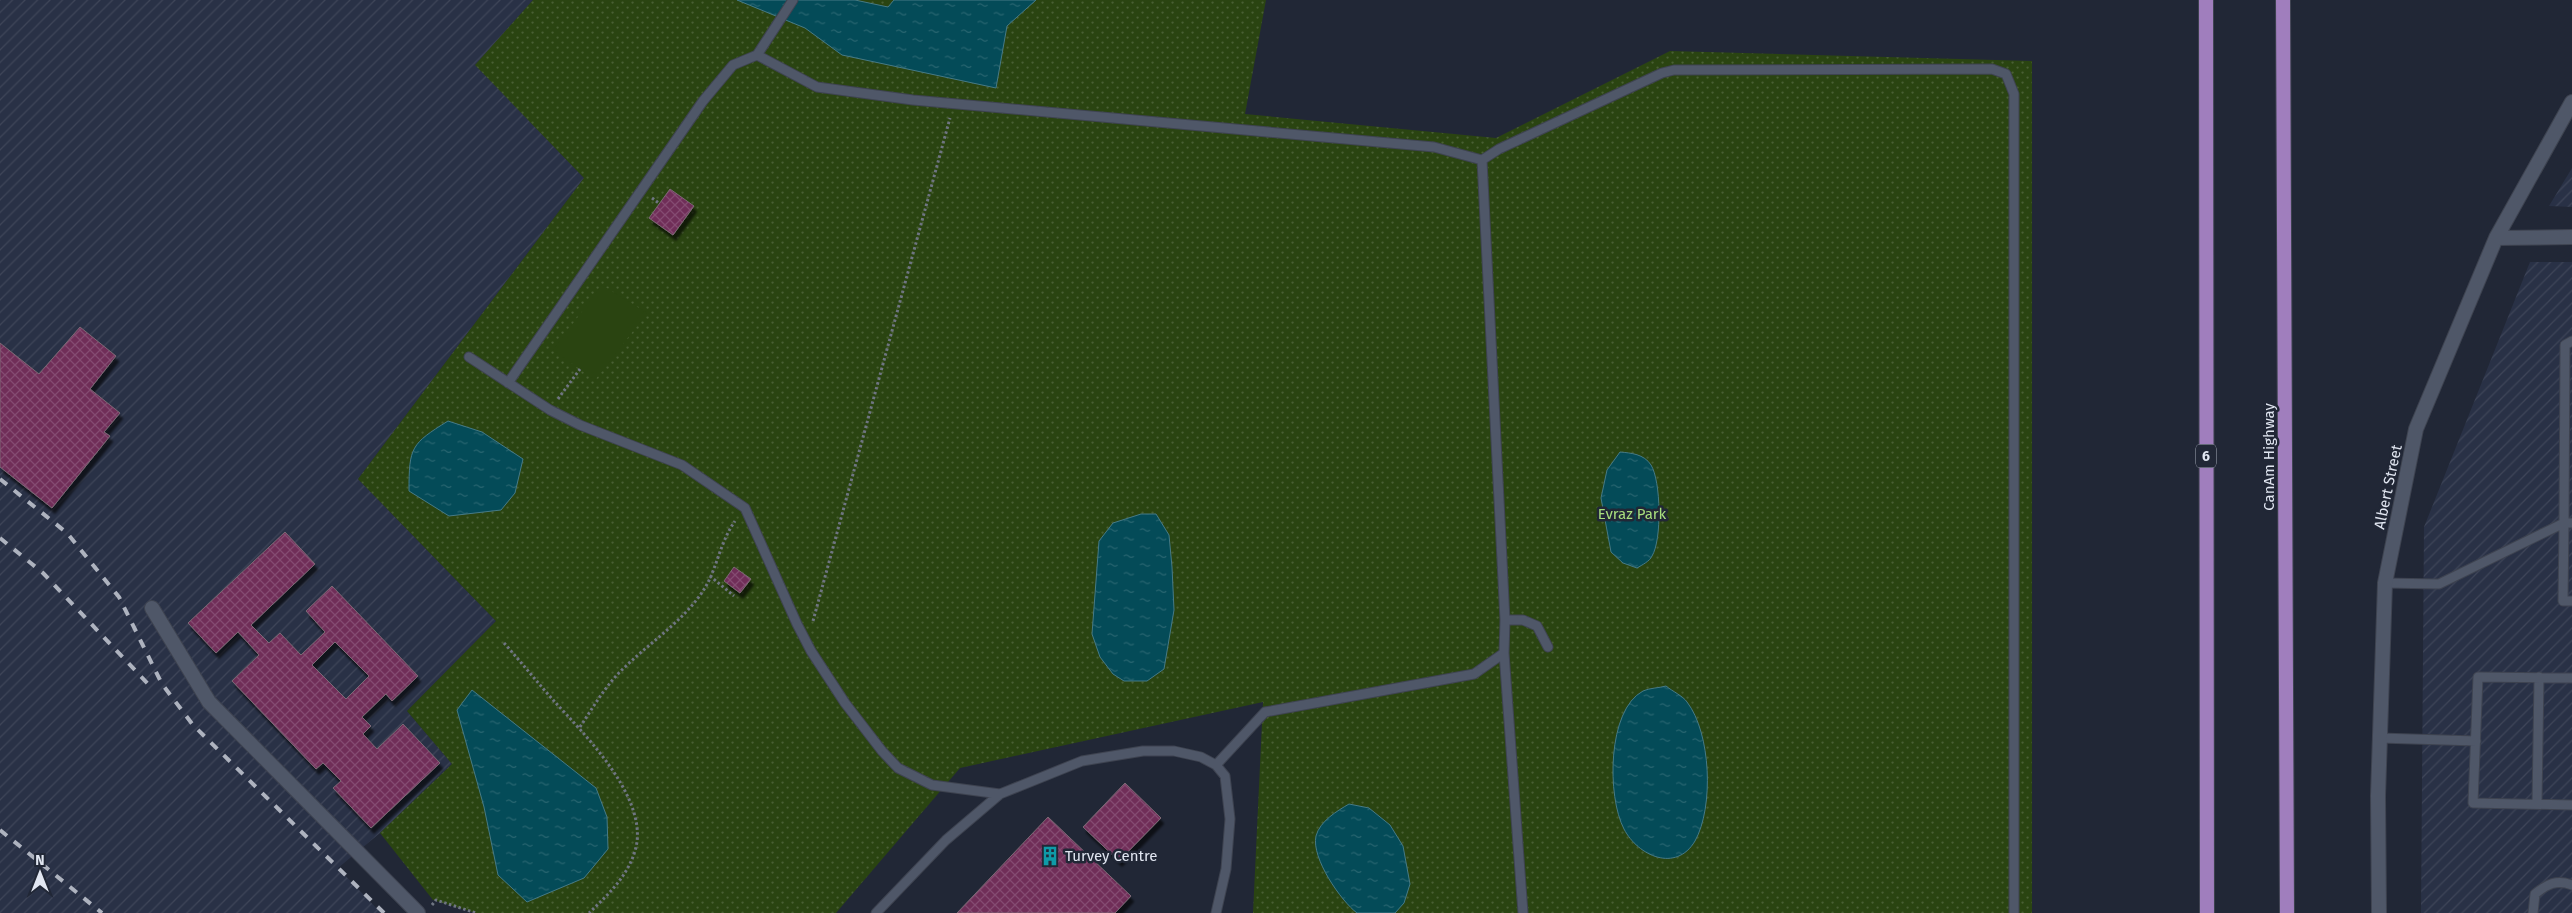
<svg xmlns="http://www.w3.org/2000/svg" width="2572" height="913" font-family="'Fira Sans',sans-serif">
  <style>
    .industrial { fill: url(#industrial-furrows) }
    .park { fill: url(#park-dots) }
    .garden { fill: #2a4411 }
    .water { fill: url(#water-ripples); stroke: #467a86 }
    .building { fill: url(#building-cross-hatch); stroke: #7c6974; fill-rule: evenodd; filter: url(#shadow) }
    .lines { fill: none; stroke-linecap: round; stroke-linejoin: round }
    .service-casing { stroke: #3e4350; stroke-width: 11 }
    .minor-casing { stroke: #3e4350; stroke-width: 16 }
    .primary-casing { stroke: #3e4350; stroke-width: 16 }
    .path { stroke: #6f7582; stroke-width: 3; stroke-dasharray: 2.5 2.5; stroke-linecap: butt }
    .service { stroke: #4f5768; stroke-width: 9 }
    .minor { stroke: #4f5768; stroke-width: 14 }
    .primary { stroke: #a07ebd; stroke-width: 14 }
    .rail { stroke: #aeb3bf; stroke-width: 4; stroke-dasharray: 9 9; stroke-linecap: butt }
    .labels { text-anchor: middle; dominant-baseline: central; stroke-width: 5; stroke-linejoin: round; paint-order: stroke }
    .shield { fill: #212736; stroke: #a7adb9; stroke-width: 1 }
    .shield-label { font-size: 14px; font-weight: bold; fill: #e1e6f1 }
    .street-label { font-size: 15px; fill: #e1e6f1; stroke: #212736 }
    .park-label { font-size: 15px; fill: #a8df7d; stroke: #212736 }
    .poi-label { font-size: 15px; fill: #e1e6f1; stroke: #212736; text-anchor: start }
  </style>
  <defs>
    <pattern id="industrial-furrows" width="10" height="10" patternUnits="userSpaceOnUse" patternTransform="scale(1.25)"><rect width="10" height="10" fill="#293146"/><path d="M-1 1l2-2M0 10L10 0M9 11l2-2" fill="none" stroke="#3e4558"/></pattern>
    <pattern id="park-dots" width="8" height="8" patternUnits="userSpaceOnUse" patternTransform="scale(1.25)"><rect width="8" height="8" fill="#2a4411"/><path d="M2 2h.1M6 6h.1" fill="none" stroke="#495f34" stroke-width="1.8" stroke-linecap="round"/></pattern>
    <pattern id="water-ripples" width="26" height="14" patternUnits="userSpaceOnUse" patternTransform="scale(1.25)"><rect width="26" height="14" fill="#044b58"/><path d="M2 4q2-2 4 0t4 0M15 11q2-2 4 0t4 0" fill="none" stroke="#286570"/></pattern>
    <pattern id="building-cross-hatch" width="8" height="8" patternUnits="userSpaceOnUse" patternTransform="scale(1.25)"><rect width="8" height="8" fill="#702d59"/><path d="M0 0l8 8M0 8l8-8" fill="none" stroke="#844b71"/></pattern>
    <filter id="shadow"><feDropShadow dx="3" dy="5.5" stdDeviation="1" flood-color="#0009"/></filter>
  </defs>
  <rect width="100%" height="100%" fill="#212736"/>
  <path class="industrial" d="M0 0H533L476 65 584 178 358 479 496 621 407 711 452 764 380 833 338 868 381 913H0Z
    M2572 168V207L2549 206Z
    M2530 262H2572V913H2421L2424 527Z"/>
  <path class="park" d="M533 0H1266L1245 114 1496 138 1670 51 2032 61V913H1253L1263 702 960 768 836 913H476L433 900 380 833 452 764 407 711 496 621 358 479 584 178 475 65Z"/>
  <path class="garden" d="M602 285 647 313 595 380 553 350Z"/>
  <path class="water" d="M737 0H855L888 7 894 0H1036L1007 26 996 88 842 55 805 28Z
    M448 421 482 432 523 459 515 493 501 510 449 516 409 491C409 447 411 444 448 421Z
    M1620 452C1631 453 1644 454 1651 465 1661 481 1662 540 1652 556 1650 561 1642 565 1637 568L1623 563 1611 552 1601 498 1607 470Z
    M1141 514H1156L1169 535 1172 567 1174 610 1164 669 1147 681H1124L1113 674 1100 657 1092 634 1099 541 1113 523Z
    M1666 686C1672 691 1683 696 1687 702 1711 733 1714 807 1695 841 1676 873 1638 856 1624 829 1607 797 1607 710 1643 691 1649 688 1659 688 1666 686Z
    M472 690 596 788 607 817 608 849 584 878 527 902 498 875 484 807 457 710Z
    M1349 804 1369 808 1390 825 1403 846 1410 884 1404 903 1395 913H1357C1341 901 1311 858 1316 836 1320 821 1337 811 1349 804Z"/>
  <path class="building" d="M670 189 694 206 673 235 649 218Z
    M80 327 116 356 90 389 120 413 104 432 110 436 52 508 0 467V343L39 374Z
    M285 532 315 564 251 625 269 643 280 633 301 655 325 632 306 611 332 586 418 676 392 701 386 694 362 717 371 726 363 734 377 749 403 724 440 763 371 828 333 788 341 781 323 763 316 769 232 681 259 655 238 632 216 653 188 623ZM335 642 369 676 346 699 312 665Z
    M734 567 751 579 740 593 724 581Z
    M1125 783 1161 818 1119 861 1083 827Z
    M1048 817 1131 896 1115 913H957Z"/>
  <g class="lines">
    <defs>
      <path id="service" d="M757 55 817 87 913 100 1434 147 1482 160 1499 149 1662 73 1674 70 1992 69 2006 74 2014 94V913
        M469 357 550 410 580 425 682 465 745 508 797 624 811 651 845 703 882 751 898 768 932 785 1000 794
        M508 383 703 101 733 65 757 55 793 0
        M2572 523H2564L2563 601H2572
        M2385 583 2439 584 2564 523 2565 345 2572 341
        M1505 620H1523L1537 626 1548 647
        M1504 653 1523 913
        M2572 678 2478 677 2473 803 2572 805
        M2380 738 2476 741
        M1216 765 1265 712 1474 674 1504 653 1505 620 1482 160
        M2537 804 2539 677
        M876 913 946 840 1000 794 1082 761 1143 751H1174L1201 757 1216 765 1225 776 1230 819 1226 869 1216 913
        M2533 913 2535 894C2547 884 2557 879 2572 885"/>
      <path id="minor" d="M2496 238 2572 237
        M152 608 209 702 418 913
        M2379 913 2378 796 2385 583 2416 429 2496 238 2572 102"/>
      <path id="primary" d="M2206 0 2207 913
        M2283 0 2287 913"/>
    </defs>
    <use href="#service" class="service-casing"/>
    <use href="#minor" class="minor-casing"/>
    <use href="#primary" class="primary-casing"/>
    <path class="path" d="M652 198 660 204
      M558 399 580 369
      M710 576 734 596
      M813 621 950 118
      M504 643C521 662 537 682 554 701 584 734 643 792 637 842 632 872 610 893 589 913
      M580 727C594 706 607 683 626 666 652 641 683 621 703 591 717 570 719 544 735 521
      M432 905 436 900 476 913"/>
    <use href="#service" class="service"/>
    <use href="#minor" class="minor"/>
    <use href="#primary" class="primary"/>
    <path class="rail" d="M0 479 67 533 119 597 162 684 193 725 384 913
      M0 538 43 573 150 686
      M0 830 102 913"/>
  </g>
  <defs>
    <symbol id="building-bare" viewBox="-9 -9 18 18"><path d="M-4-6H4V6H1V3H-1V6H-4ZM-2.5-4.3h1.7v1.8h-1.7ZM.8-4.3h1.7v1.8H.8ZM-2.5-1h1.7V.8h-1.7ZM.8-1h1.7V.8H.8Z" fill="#0f9aa8" stroke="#212736" stroke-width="2.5" paint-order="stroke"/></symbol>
  </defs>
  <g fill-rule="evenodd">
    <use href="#building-bare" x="1036" y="842" width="28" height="28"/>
  </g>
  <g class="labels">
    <rect class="shield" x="2196" y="444.5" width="20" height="23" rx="4"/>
    <g class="shield-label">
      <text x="2206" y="456">6</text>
    </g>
    <g class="street-label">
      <text transform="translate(2269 457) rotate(-90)">CanAm Highway</text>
      <text transform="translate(2388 487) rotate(-78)">Albert Street</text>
    </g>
    <g class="park-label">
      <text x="1632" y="514">Evraz Park</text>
    </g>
    <g class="poi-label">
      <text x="1065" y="856">Turvey Centre</text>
    </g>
  </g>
  <g transform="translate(40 873)" stroke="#212736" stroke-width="4" paint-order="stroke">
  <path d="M0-4L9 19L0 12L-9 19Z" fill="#e1e6f1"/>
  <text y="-8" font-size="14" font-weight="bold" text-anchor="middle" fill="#e1e6f1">N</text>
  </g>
</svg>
